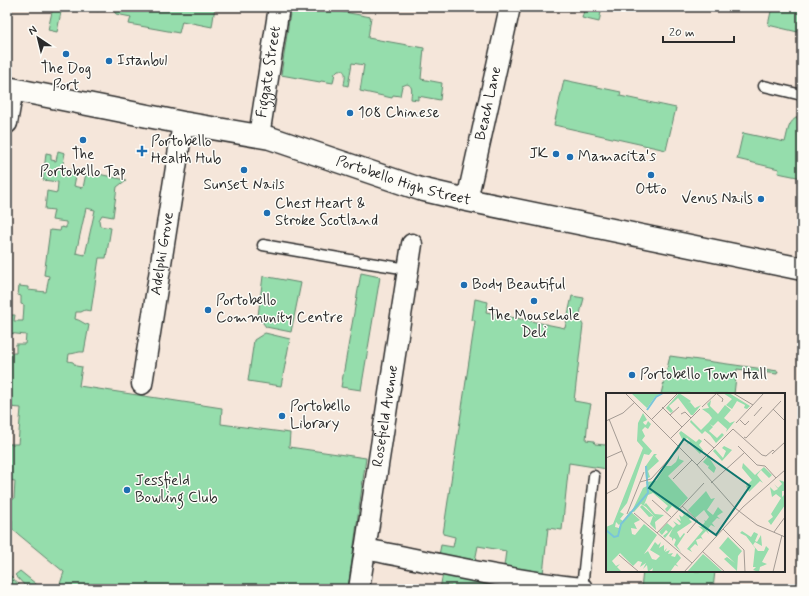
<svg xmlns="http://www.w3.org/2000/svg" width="809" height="596" font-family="Mynerve,sans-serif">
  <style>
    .green { fill: #95ddac; stroke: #60846c; fill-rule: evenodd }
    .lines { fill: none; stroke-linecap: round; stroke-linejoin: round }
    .service-casing { stroke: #2b2b2b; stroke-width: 13 }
    .minor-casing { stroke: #2b2b2b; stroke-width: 23 }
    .secondary-casing { stroke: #2b2b2b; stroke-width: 25 }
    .service { stroke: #fdfcf7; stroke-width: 10 }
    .minor { stroke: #fdfcf7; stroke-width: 20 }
    .secondary { stroke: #fdfcf7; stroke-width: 22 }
    .poi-dot { fill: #1f6fb2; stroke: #fdfcf7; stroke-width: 1.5 }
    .labels { text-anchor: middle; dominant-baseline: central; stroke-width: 3; stroke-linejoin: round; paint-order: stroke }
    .poi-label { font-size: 15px; fill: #2b2b2b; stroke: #fdfcf7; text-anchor: start }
    .street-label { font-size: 15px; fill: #2b2b2b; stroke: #fdfcf7 }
    .inset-river { fill: none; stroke: #79c5d9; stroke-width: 2 }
    .inset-road { fill: none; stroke: #a49b94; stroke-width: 1 }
    .view { fill: #0f766e; fill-opacity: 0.15; stroke: #0f766e; stroke-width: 2 }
    .inset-edge { fill: none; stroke: #2b2b2b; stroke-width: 2 }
  </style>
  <rect width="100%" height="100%" fill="#f5e6da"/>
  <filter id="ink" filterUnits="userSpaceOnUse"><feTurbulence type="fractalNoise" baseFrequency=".025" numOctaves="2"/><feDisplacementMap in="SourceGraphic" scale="8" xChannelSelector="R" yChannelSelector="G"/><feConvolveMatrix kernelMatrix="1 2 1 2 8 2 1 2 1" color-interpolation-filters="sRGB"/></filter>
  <g filter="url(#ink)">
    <path class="green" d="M53 7H62L57 32 48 30Z
      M81 7H215L212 27 182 21 179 33 129 24 131 17 116 14C112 7 105 6 98 11Z
      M291 7H316L371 17 368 38 424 48 421 79 442 83 440 100 418 96V100L411 99C411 93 414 86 407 84L402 86 400 96 393 95 392 98 360 91 364 65 352 63 348 86 344 85C345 78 348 69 338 70L335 73 333 83 321 81 320 82 281 75Z
      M585 7H602L599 22 582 18Z
      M772 7H802V33L768 25Z
      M564 80 621 92 620 96 676 108 666 150 554 125Z
      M802 116V178L778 173 779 169 737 159 743 133 785 142C788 132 788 118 802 116Z
      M58 151 65 153 62 168 77 171 74 186 83 188 86 173 93 175 94 173 126 180 117 187 113 217 102 215 99 220 100 226 111 228 106 258H99L91 311 85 310 81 312H76L75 319C81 320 83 324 89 325L84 352C78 351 75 354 69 354L68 361 73 362 76 366 82 367 79 386 222 408 221 424 290 433 289 447 366 458 348 589H51L60 584 64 572 12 529V520H7V499H14L15 481 7 480 8 444H18L21 408 9 407V395L7 394V353H16V344H25L26 335 7 333V315H15L14 321H23L24 305 21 304V296L18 295 19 286 28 287V290L46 292 49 276 44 275 50 230 60 231 61 227 66 228V222L52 220 54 210 45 209 47 191 57 193 58 182 43 180 46 153 51 154V160L56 161ZM86 208 95 210 85 255 76 253Z
      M361 273 380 277 361 390 341 387Z
      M263 276 301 283 291 332 266 327 258 316Z
      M572 296 584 298 579 318 583 325 574 401 591 404 588 418 586 440 594 441 595 444 605 445 607 443V469L569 463 562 530 548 528 543 574 504 566 506 551 478 546 475 561 439 555 441 545 453 547 455 537 443 534 475 321 472 320 475 299 488 302 486 312 565 328Z
      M265 333 290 339 281 386 248 381 254 340Z
      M670 356 778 371 777 374 737 369 734 394H661Z
      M20 571 41 588 28 589 15 575Z
      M643 571H715L713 589H641Z
      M7 572 23 589H7Z
      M443 573 505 583 504 589H451V586L446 585 445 589H440Z"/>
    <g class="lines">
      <defs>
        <path id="service" d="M764 86 802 95
          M263 245 356 261
          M363 262 408 269
          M582 588 594 476"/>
        <g id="minor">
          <path d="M7 123 13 89"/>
          <path id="s1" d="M259 136 279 7"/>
          <path id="s2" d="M467 200 510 7"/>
          <path id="s3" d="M142 384 183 123"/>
          <path d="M365 549C437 563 509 580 582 588"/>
          <path id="s4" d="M359 589 412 244"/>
        </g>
        <g id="secondary">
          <path id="s5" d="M7 88 183 123 270 138 420 189 467 200 802 269"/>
        </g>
      </defs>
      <use href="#service" class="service-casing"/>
      <use href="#minor" class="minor-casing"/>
      <use href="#secondary" class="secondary-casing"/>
      <use href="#service" class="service"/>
      <use href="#minor" class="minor"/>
      <use href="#secondary" class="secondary"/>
    </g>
  </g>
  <g class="poi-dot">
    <circle cx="66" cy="54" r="4"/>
    <circle cx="109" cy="61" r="4"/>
    <circle cx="350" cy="113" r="4"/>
    <circle cx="83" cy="140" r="4"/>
    <path d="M140 145h4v4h4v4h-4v4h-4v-4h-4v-4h4z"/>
    <circle cx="556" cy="154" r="4"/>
    <circle cx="570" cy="157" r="4"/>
    <circle cx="244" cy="170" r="4"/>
    <circle cx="651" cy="175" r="4"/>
    <circle cx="761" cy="199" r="4"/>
    <circle cx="267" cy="213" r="4"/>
    <circle cx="464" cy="285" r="4"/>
    <circle cx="534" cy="301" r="4"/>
    <circle cx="208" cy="310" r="4"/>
    <circle cx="632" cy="375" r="4"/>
    <circle cx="282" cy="416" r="4"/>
    <circle cx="127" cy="490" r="4"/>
  </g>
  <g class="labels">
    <g class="poi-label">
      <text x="117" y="61">Istanbul</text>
      <text x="66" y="69" text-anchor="middle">The Dog<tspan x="66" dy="17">Port</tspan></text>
      <text x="358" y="113">108 Chinese</text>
      <text x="151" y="142">Portobello<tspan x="151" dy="17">Health Hub</tspan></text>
      <text x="548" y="154" text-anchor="end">JK</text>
      <text x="83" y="155" text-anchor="middle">The<tspan x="83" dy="17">Portobello Tap</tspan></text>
      <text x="578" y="157">Mamacita's</text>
      <text x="244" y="185" text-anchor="middle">Sunset Nails</text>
      <text x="651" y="190" text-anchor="middle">Otto</text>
      <text x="753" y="199" text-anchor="end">Venus Nails</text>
      <text x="275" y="204">Chest Heart &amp;<tspan x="275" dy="17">Stroke Scotland</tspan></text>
      <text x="472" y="285">Body Beautiful</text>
      <text x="216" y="301">Portobello<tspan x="216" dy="17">Community Centre</tspan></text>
      <text x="534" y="316" text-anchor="middle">The Mousehole<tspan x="534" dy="17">Deli</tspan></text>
      <text x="640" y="375">Portobello Town Hall</text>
      <text x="290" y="407">Portobello<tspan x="290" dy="17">Library</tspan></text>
      <text x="135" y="481">Jessfield<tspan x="135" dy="17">Bowling Club</tspan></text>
    </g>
    <g class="street-label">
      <text stroke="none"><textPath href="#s1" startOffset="65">Figgate Street</textPath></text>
      <text stroke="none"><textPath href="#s2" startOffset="99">Beach Lane</textPath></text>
      <text stroke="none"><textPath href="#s5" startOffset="408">Portobello High Street</textPath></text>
      <text stroke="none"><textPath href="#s3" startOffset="132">Adelphi Grove</textPath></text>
      <text stroke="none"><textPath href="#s4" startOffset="175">Rosefield Avenue</textPath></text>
    </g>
  </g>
  <g transform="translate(606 393)">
    <rect width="179" height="179" fill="#f5e6da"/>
    <path d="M25 0H56L49 4 41 15ZM73 0 85 8 81 11 84 9 89 15 95 12 87 22H85L72 5 63 13 67 18 65 20 60 15ZM117 0H123L144 13 141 16 138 15 139 12 131 8 126 16 120 12 126 6ZM105 7 104 13 112 21 119 12 125 17 118 25 124 30 129 28 120 39 121 36 112 28 107 33 104 31 107 34 103 38 111 45 116 40 118 42 108 52 110 50 104 42 99 38 96 41 84 29 85 27 95 37 103 29 106 25 103 21 105 19 103 21 96 16 103 15 101 11ZM37 20 41 27 37 29 38 31 40 32 42 28 45 31 42 36 39 34 36 37 39 43 36 47 46 58 43 62 38 61 21 110 14 119 18 121 14 126 17 128 13 132 10 129 9 134 13 135 24 118 34 127 28 130 31 136 25 135 26 141 29 142 38 131 51 142 38 161 42 158 46 166 50 167 54 163 44 157 49 149 52 152 55 149 53 155 58 152V158L61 155 59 159 64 157 62 161 67 160 65 163 69 164 71 160 75 165 70 171 73 174 69 172 64 179H46L47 175 42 179 41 172 37 176 40 170 34 174 36 169 32 168 27 173 14 160 6 168 10 173 14 171 11 174 16 179H0V134L7 131 37 55 31 48 32 30ZM75 38 90 49 93 46 96 48 93 52 97 57 94 61 83 50 80 52 84 48 81 45 77 48 73 40ZM118 53 126 57 116 68 107 58 109 56 117 65 120 58 116 55ZM48 61H51L49 63 53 68 42 78 44 84 40 86 39 74ZM73 62V66L78 68 62 83 82 105 71 117 66 113 61 119 59 116 62 113 47 100 42 102 38 112 40 110 49 121 58 122 49 129 50 137 44 131 47 123 43 124 34 114 36 112 50 125 40 114 35 111 28 119 26 118 37 95 41 93 40 89 50 88 60 73H65L70 69ZM102 63 110 75 108 80 102 75 103 72 102 73 97 69ZM137 70 149 82 158 74 166 82 163 85 155 77 151 82 157 90 154 88 143 99 140 93 146 87 136 75ZM173 87 179 89V98H176V104L179 101V112L165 132 162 128 167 124 165 121 175 105 170 101 166 104 164 94 168 98 172 96 168 91 172 95 176 91ZM100 98 105 106 109 105 101 117 107 122 112 114 120 122 117 119 111 123 114 126 111 125 106 130 109 134 105 132 101 137 103 141 100 138 95 143 97 147 95 145 90 147 92 153 89 151 84 156 86 159 81 156 97 137 92 133 95 134 99 129 98 127 100 128 103 124 98 117 89 125 82 117ZM76 119 80 122 81 119 86 124 83 126 86 129 71 139 74 145 78 140 79 141 71 153 75 159 68 152 70 147 68 145 66 148V145L63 143 67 135 59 145 57 143 62 139 60 137 56 142 53 139 61 130 67 135 70 132 67 128 73 132 75 131 70 125 75 128 73 122 76 124 78 122ZM136 138 145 144 148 139 152 141 149 148 151 149 155 142 156 153 149 149 147 152 152 158H158L160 153 163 156 156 169 161 171 154 174 153 179 147 177 150 174H147L149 155 140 143 134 140ZM122 144 136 158 132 163 131 178 118 166 121 164 129 170 113 155ZM97 161 104 167 117 179H81Z" fill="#95ddac"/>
    <path class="inset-river" d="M41 17 50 4 57 0M0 137 8 144 12 143 15 131 42 100 40 73"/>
    <path class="inset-road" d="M19 0 91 72 129 115 151 132 179 144M110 0 117 6 116 9M127 0 147 12M56 14 76 34M96 14 111 0M167 16 179 28M75 21 79 19 85 25M64 22 73 14M148 23 156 14M46 26 72 0M134 27 139 32 143 28M0 28 17 20 29 9M130 30 158 0M138 44 140 45 175 8M65 45 94 16M98 46 108 55M132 53 151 72 159 73 170 85M166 61 179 49M0 65 16 58M91 72 127 36 156 62 160 63 167 57 169 59M67 86 86 67M34 89 45 86 74 54M105 90 138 60M0 101 11 95 21 71 3 26M46 107 65 124M76 113 92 128M28 120 86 170M21 121 38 79M117 136 138 157 139 179M168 139 179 124M51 140 98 90M81 140 91 128M96 158 119 179M13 162 33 179M78 179 137 114 179 77M167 179 176 142"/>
    <path class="view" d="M78 46 144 93 110 142 43 95Z"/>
    <rect width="179" height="179" class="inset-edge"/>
  </g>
  <rect width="809" height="596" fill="none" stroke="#fdfcf7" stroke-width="24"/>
  <rect x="12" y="12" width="785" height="572" fill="none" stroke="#2b2b2b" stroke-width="1.5" filter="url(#ink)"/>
  <g transform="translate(38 38) rotate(325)" stroke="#fdfcf7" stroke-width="3" paint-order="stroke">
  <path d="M0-3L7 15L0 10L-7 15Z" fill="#2b2b2b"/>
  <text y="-6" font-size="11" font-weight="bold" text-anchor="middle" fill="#2b2b2b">N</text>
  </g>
  <path d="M663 36v6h71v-6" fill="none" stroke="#2b2b2b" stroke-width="2"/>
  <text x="669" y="36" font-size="12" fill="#2b2b2b" stroke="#fdfcf7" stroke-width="3" paint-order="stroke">20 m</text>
</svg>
